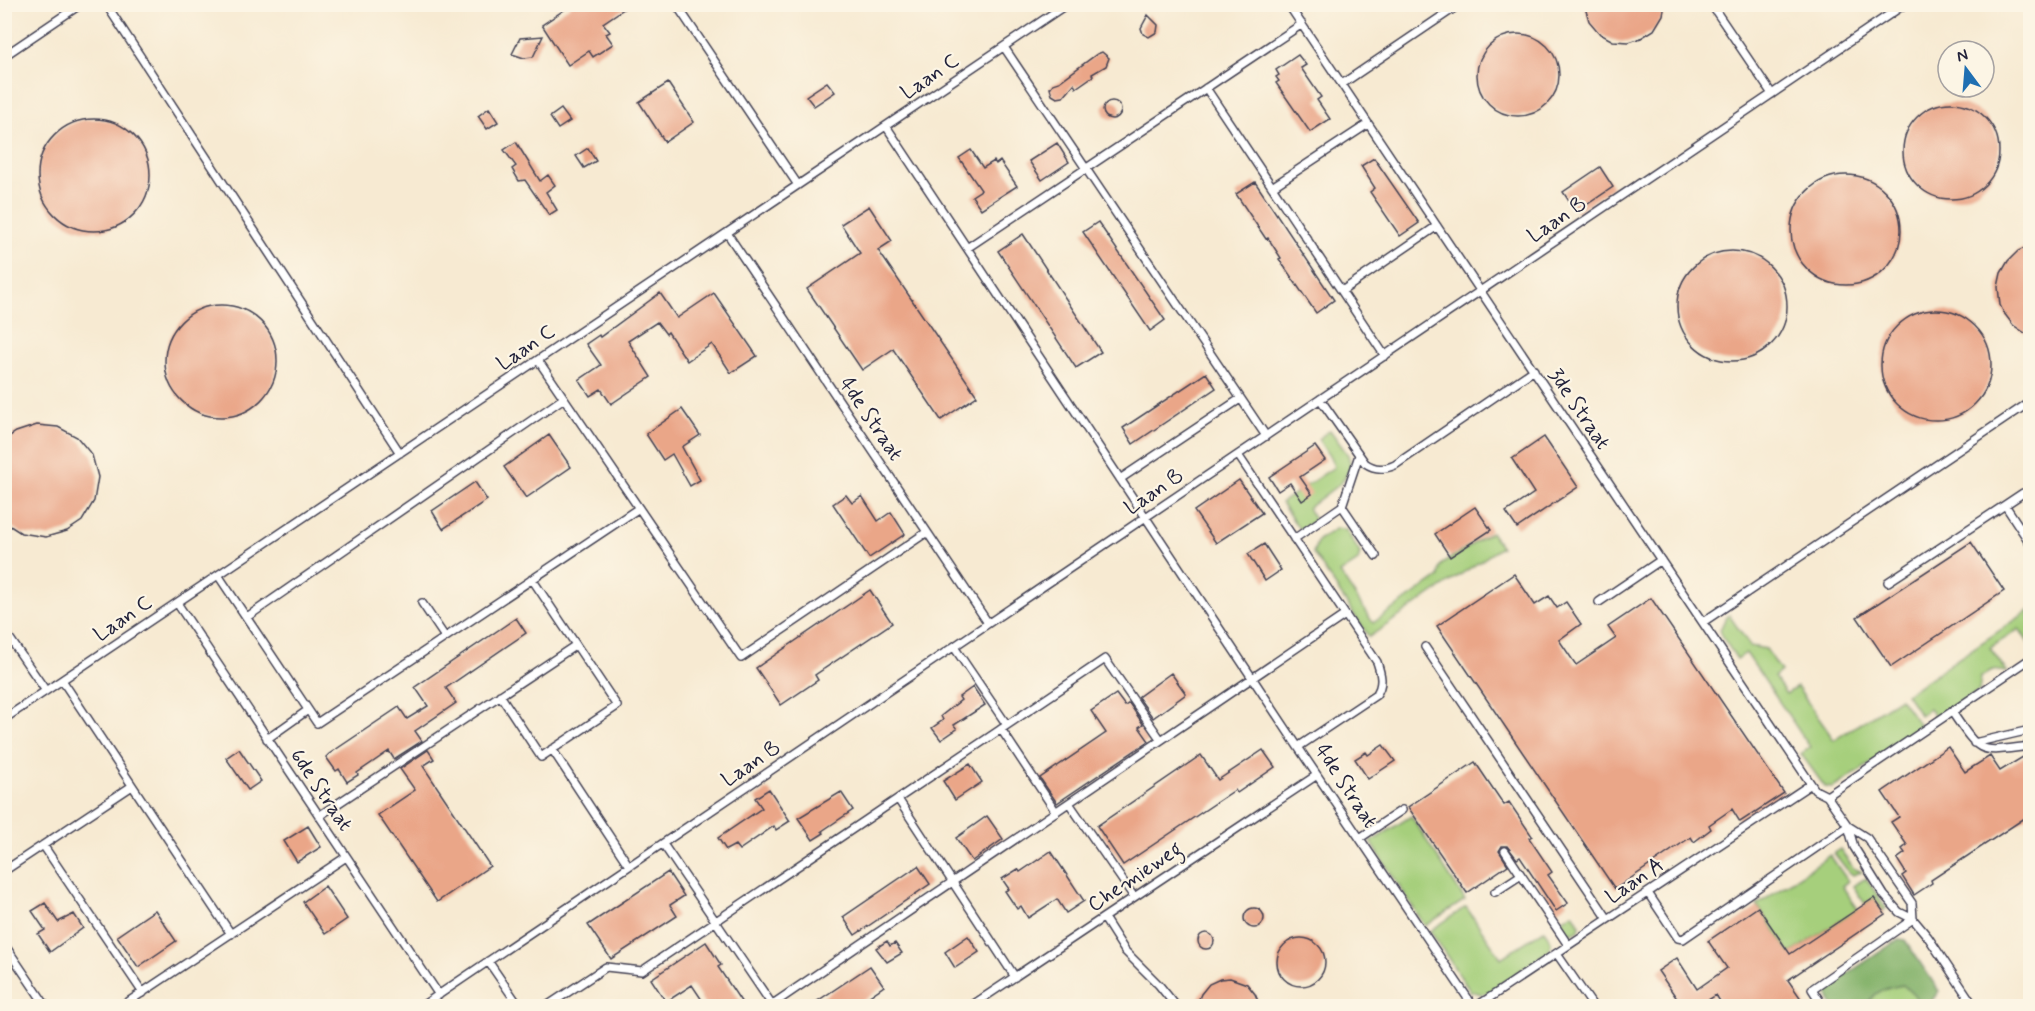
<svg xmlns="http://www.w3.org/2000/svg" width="2035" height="1011" font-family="Mynerve,sans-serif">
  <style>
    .green { fill: #a6cf7b; stroke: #64785b; stroke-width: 1.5 }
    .forest { fill: #84b26b; stroke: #536a53; stroke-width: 1.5 }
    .building { fill: #eaa688 }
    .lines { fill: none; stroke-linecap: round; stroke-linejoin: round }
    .service-casing { stroke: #424052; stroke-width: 10 }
    .service { stroke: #fff; stroke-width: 7 }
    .labels { text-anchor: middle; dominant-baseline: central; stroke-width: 4.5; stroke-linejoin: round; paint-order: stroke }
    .street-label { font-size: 21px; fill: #22223b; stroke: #fcf5e5 }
  </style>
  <rect width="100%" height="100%" fill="#fcf5e5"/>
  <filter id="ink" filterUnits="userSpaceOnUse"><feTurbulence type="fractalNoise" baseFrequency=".0167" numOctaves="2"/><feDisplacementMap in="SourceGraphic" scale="12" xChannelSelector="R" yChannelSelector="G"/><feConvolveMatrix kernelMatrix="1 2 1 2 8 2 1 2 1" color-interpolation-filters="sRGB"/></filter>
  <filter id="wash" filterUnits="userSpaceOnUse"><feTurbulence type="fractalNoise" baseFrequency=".008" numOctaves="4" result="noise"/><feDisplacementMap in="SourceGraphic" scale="24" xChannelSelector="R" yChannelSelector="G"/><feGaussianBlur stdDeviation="1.35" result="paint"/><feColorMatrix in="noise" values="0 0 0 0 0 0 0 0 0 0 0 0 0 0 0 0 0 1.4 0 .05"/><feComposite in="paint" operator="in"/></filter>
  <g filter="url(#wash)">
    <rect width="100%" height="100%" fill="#f7ead2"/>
    <path class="green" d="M1330 430 1348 455 1351 467 1342 482 1308 508 1315 520 1300 530 1281 503 1334 467 1331 459 1318 439Z
      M1337 528 1346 530 1360 553 1358 561 1340 573 1373 623 1439 577 1440 567 1442 564 1491 532 1501 547 1369 637 1313 553 1318 540Z
      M2030 610V645L2019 629 1990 648 2007 672 1992 670 1981 677 1979 691 1936 719 1929 709 1920 715 1906 694Z
      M1729 615 1750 646 1766 649 1781 671 1774 677 1786 694 1797 687 1834 740 1900 698 1923 730 1833 788 1825 787 1801 754 1810 747 1746 653 1737 659 1723 638 1720 630 1726 617Z
      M1411 816 1465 900 1425 926 1371 842Z
      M1840 849 1853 868 1862 872 1853 875 1848 871 1834 853Z
      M1830 855 1848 881 1842 886 1858 909 1790 954 1757 905Z
      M1866 878 1886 908 1883 911 1874 898 1865 904 1853 886Z
      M1466 907 1501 958 1544 930C1550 938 1554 943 1548 951L1489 992 1482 994 1470 991 1430 931Z
      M1573 913 1580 925 1579 930 1569 934 1560 921Z
      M1904 985 1925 1006H1866C1875 990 1886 988 1904 985Z"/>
    <path class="forest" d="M1899 939 1905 940 1939 991 1928 1006H1925L1903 985C1886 988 1875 990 1866 1006H1834C1828 998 1826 994 1831 985Z"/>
    <g id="blocks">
      <path class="building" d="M573 4H631L603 23 610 32 606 34 613 44 593 57 589 51 568 65 542 25Z
        M1584 4H1665L1663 15 1654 30 1641 38 1629 42 1613 41 1600 34 1589 21Z
        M1148 15 1158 25 1157 32 1149 37 1143 34 1141 28Z
        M1477 75a41 41 0 1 1 82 0a41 41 0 1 1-82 0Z
        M543 36 533 57 524 58 512 54 520 38Z
        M1102 52 1109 58 1106 66 1092 74 1093 76 1076 88 1074 84 1063 97 1057 98 1052 95 1050 88 1053 84 1059 82 1097 54Z
        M1298 55 1306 65 1301 68 1321 97 1317 100 1330 119 1310 132 1276 83 1279 81 1276 77 1279 75 1276 70Z
        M827 82 835 92 814 106 806 96Z
        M668 83 694 122 665 142 639 102Z
        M1103 110a9 9 0 1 1 18 0a9 9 0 1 1-18 0Z
        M1903 151a48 48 0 1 1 96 0a48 48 0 1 1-96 0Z
        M489 108 498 122 487 129 478 116Z
        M561 109 570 121 558 129 550 117Z
        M38 175a56 56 0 1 1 112 0a56 56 0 1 1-112 0Z
        M516 142 540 181 548 175 555 185 546 192 557 210 549 215 525 180 519 181 512 169 516 166 504 150Z
        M1057 143 1069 162 1042 180 1029 161Z
        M588 148 596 161 584 168 576 156Z
        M971 150 983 168 994 161 996 164 1000 161 1017 186 981 209 972 196 981 190 959 158Z
        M1374 158 1419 223 1400 236 1370 192 1375 188 1361 166Z
        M1600 167 1613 187 1576 212 1563 192Z
        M1791 230a55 55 0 1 1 110 0a55 55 0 1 1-110 0Z
        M1255 182 1334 300 1316 313 1279 259 1281 258 1268 238 1266 239 1236 194Z
        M869 206 892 241 878 250 977 396 941 420 893 349 862 370 807 289 860 253 841 224Z
        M1098 222 1165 320 1150 331 1083 232Z
        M1023 234 1101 352 1076 368 998 251Z
        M2031 245V337L2013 325 2004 313 2000 305 1998 287 2001 273 2008 261 2018 251Z
        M1677 306a55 55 0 1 1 110 0a55 55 0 1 1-110 0Z
        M660 293 677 318 714 293 757 356 731 373 712 344 687 361 668 332 666 334 657 322 628 341 651 377 611 404 601 389 590 396 579 380 601 365 586 344 599 335 600 337Z
        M165 361a56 56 0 1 1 112 0a56 56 0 1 1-112 0Z
        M1881 365a55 55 0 1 1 110 0a55 55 0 1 1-110 0Z
        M1206 373 1216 388 1133 444 1123 428Z
        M682 409 700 435 682 447 700 480 690 486 672 454 663 460 646 434Z
        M37 425 58 427 77 437 92 455 98 477 94 501 82 521 67 531 46 537 21 533 4 522V440L16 432Z
        M549 435 571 467 526 498 504 467Z
        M1544 437 1578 487 1517 528 1506 512 1534 493 1512 459Z
        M1315 446 1325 460 1300 477 1312 494 1302 501 1290 483 1278 491 1269 477Z
        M1239 480 1262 513 1216 543 1194 511Z
        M475 482 487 500 443 529 432 511Z
        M846 495 852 503 862 496 878 521 891 512 905 534 869 558 833 504Z
        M1475 507 1491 530 1450 557 1435 534Z
        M1971 542 2004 591 1891 667 1857 617Z
        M1264 544 1281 570 1265 581 1248 554Z
        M1514 574 1535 605 1549 596 1557 608 1566 602 1581 624 1559 640 1576 665 1616 638 1608 627 1651 598 1784 793 1740 822 1732 809 1709 825 1711 829 1694 842 1691 837 1615 889 1437 626Z
        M870 590 892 623 815 675 818 680 781 705 756 668Z
        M516 618 526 633 446 688 456 703 415 731 422 741 394 759 389 751 357 773 358 775 347 782 339 769 336 771 326 757 329 754 399 707 407 719 428 706 415 687Z
        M1171 673 1186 694 1153 718 1138 697Z
        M973 687 985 705 954 725 957 729 941 740 932 728 943 720 941 716 961 700 959 697Z
        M1116 694 1125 706 1129 703 1143 724 1139 727 1149 741 1057 803 1040 778 1106 733 1091 711Z
        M1383 745 1395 761 1368 779 1355 759 1366 752 1368 755Z
        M1948 747 1965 772 1990 756 2000 771 2031 752V814L1931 880 1932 883 1914 895 1902 876 1906 873 1897 859 1905 853 1902 849 1907 845 1891 822 1899 817 1882 792Z
        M239 749 261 781 248 790 226 758Z
        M428 750 434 759 423 766 490 866 437 902 378 815 415 790 400 769Z
        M1263 750 1275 767 1237 793 1235 790 1123 865 1097 826 1201 755 1218 780Z
        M1475 762 1504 805 1509 802 1532 836 1529 838 1552 872 1548 875 1568 903 1556 911 1520 857 1517 859 1507 846H1502L1499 851 1508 865 1467 893 1408 807Z
        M970 764 982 782 955 800 943 781Z
        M769 789 790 821 776 830 774 826 739 850 735 845 726 850 718 838 762 808 755 798Z
        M841 792 853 810 822 831 824 833 813 840 798 818Z
        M987 816 1003 839 972 861 956 838Z
        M308 826 321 847 297 862 284 841Z
        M1051 851 1084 901 1066 913 1057 899 1028 918 1021 906 1017 909 1005 891 1009 889 1002 879 1018 869 1020 872Z
        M918 866 930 884 855 935 843 917Z
        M668 872 684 896 670 905 677 916 611 959 588 925Z
        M325 886 347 919 325 934 303 902Z
        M1874 898 1885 914 1788 980 1806 1006H1723L1716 995 1699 1006H1682L1658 971 1677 958 1697 989 1727 968 1708 941 1758 907 1790 954Z
        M45 903 58 922 74 914 83 928 50 952 38 934 45 930 32 911Z
        M1244 918a10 10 0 1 1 20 0a10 10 0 1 1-20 0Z
        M155 910 176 941 138 967 117 936Z
        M1198 941a8 8 0 1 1 16 0a8 8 0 1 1-16 0Z
        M968 936 979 952 955 968 945 952Z
        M1277 962a24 24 0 1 1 48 0a24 24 0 1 1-48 0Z
        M887 941 890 946 895 943 902 953 887 962 876 948Z
        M706 942 721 965 718 967 744 1006H706L692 985 666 1002 651 979Z
        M870 966 884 986 855 1006H810Z
        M1230 978 1247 984 1255 994 1260 1006H1196L1201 994 1209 984 1220 979Z"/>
    </g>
  </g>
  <g filter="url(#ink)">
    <use href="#blocks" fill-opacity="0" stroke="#424052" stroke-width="1.5"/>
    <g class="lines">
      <defs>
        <path id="service" d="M106 4 400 453
          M676 4 798 185
          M1288 4 1815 790 1827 796 1848 826 1854 847 1884 895 1899 912 1913 919
          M1711 4 1772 94
          M1004 47 1266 436
          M4 56 81 4
          M1342 84 1460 4
          M1206 88 1385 356
          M886 126 1298 747
          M1272 187 1368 124
          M727 233 988 623
          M967 248 1302 24
          M1342 291 1437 226
          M538 360 741 658 927 532
          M1320 399 1365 463C1375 470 1384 470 1395 465L1534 370
          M1238 455 1377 662C1381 674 1384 684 1376 695L1298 747 1473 1006
          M1120 479 1240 399
          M2005 505 2023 493
          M1342 506 1376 556
          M1294 539 1342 506 1359 455
          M218 575 317 723 639 508
          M1888 582 2005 505 2030 543
          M1599 602 1661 560
          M177 603 439 995
          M422 603 445 637
          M247 617 564 398
          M1703 622 2030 402
          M4 630 46 691
          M954 647 1007 725
          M1425 647 1608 919
          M62 680 231 934
          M500 695 541 757 617 706 532 579
          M1952 712C1982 756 1978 752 2030 746
          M4 719 1067 4
          M1001 729 1056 812
          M267 739 308 710
          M1974 743 2030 730
          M552 749 629 866
          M1827 796 2030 659
          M898 799 1015 977
          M1069 803 1134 897
          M319 816 576 645
          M1848 826 1867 838 1912 903 1913 919
          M1360 838 1402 810
          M663 844 773 1006
          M43 845 143 993
          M1505 851 1568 945
          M4 871 132 786
          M1495 892 1521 875
          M1648 893 1678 938 1683 939 1848 826
          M1104 918 1125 951 1159 985 1176 1006
          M4 944 46 1006
          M1557 954 1593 1006
          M488 961 519 1006
          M122 1006 346 857
          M422 1006 1905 4
          M547 1006 606 967 642 971 1105 659 1161 740
          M770 1006 1345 615
          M971 1006 1317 775
          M1477 1006 1811 784
          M1823 1006 1812 989 1913 919 1928 937 1974 1006"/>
      </defs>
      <use href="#service" class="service-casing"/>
      <use href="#service" class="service"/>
    </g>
  </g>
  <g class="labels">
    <g class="street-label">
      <text transform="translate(930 77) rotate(-34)">Laan C</text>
      <text transform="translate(1557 220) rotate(-34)">Laan B</text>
      <text transform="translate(526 348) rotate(-34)">Laan C</text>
      <text transform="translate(1579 409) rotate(56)">3de Straat</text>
      <text transform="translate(871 419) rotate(56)">4de Straat</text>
      <text transform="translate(1154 492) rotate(-34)">Laan B</text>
      <text transform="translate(123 619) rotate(-34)">Laan C</text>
      <text transform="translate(751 764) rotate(-34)">Laan B</text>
      <text transform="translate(1346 786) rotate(57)">4de Straat</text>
      <text transform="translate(321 790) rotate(56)">6de Straat</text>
      <text transform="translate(1135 877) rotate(-34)">Chemieweg</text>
      <text transform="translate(1635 881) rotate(-34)">Laan A</text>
    </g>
  </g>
  <rect width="2035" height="1011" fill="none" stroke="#fcf5e5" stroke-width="24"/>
  <g transform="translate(1966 69) rotate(344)"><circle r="28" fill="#fcf5e5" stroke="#a5a1a1" stroke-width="1.5"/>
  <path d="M0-4.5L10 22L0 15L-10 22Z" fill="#1f6fb2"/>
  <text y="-9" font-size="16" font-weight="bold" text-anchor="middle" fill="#22223b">N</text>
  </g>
</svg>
